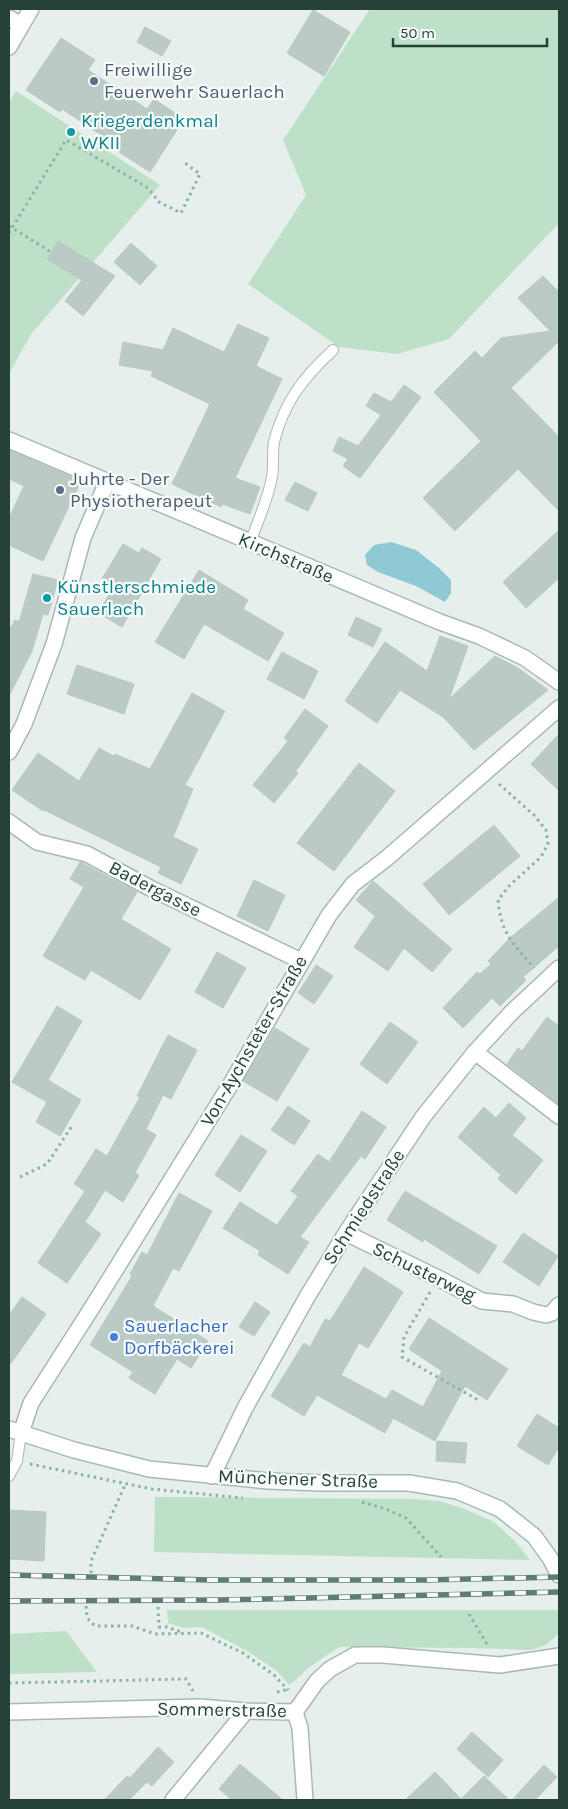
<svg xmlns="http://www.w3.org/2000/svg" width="568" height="1809" font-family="Karla,sans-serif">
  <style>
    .green { fill: #bfe0c8 }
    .water { fill: #8ec9d4 }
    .building { fill: #bbcac4; stroke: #b8c9c2 }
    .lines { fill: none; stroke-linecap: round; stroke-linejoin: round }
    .lane-casing { stroke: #a8b8b2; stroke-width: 12 }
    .street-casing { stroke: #a8b8b2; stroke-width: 18 }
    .secondary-casing { stroke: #a4bbb3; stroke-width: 18 }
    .path { stroke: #86b3a5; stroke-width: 3; stroke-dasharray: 2.5 4; stroke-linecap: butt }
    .lane { stroke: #fff; stroke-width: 10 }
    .street { stroke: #fff; stroke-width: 15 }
    .secondary { stroke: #fff; stroke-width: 15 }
    .rail-casing { stroke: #5f7d75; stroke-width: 5.5 }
    .rail { stroke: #f7fbf9; stroke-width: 4; stroke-dasharray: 11; stroke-linecap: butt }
    .service-dot { fill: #5c6f8a; stroke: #f7fbf9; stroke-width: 2 }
    .culture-dot { fill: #0f9aa8; stroke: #f7fbf9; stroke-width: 2 }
    .shop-dot { fill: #3f7fe0; stroke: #f7fbf9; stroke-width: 2 }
    .labels { text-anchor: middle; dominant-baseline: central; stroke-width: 4.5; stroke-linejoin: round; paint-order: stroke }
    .service-label { font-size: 19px; fill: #4e5e75; stroke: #f7fbf9; text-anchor: start }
    .culture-label { font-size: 19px; fill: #0d838f; stroke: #f7fbf9; text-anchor: start }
    .street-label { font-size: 19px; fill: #24423a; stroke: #f7fbf9 }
    .shop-label { font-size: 19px; fill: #366cbe; stroke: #f7fbf9; text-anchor: start }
  </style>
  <rect width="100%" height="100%" fill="#e6efeb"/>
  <path class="green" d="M370 9H559V223L449 339 397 354 339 347 248 284 306 195 283 140Z
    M16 91 160 185 31 334 9 374V103Z
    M155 1497 413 1499 439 1501 465 1509 494 1522 515 1541 530 1560 154 1552Z
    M167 1610H559V1633L546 1645 531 1650 473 1648 339 1647 308 1668 296 1680 289 1685 277 1671 247 1651 202 1627 184 1628 168 1623Z
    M66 1631 97 1672 9 1674V1634Z"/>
  <path class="water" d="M391 542 416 550 439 568 451 580V593L445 602 416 586 378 572 367 565 365 555 374 545Z"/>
  <path class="building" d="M313 10 350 32 324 76 287 53Z
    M145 27 171 41 162 56 137 42Z
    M61 38 95 60 88 70 147 109 154 99 184 119 150 172 119 152 121 148 62 109 60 112 26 90Z
    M58 241 115 276 83 316 65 301 82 280 47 259Z
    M131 243 157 266 140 285 114 262Z
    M543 276 559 292V341L511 388 559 437V511L518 469 455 531 423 498 481 441 434 392 475 351 482 358 501 338 550 331 518 298Z
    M238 324 269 338 256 366 282 379 235 478 260 487 250 514 222 504 221 507 172 484 210 404 151 376 153 371 119 365 123 342 163 350 173 328 224 352Z
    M404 385 421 397 360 478 343 466 348 459 333 451 339 437 358 446 381 415 366 406 374 393 391 402Z
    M9 450 81 481 43 561 9 545V518L24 486 9 479Z
    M295 482 317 493 308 511 285 500Z
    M559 530V578L526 608 503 582Z
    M123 544 139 553 142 548 161 559 122 627 98 613 114 586 102 579Z
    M199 570 248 600 243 609 284 633 268 661 204 624 184 659 155 642Z
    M33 574 58 580 48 615 43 614 32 651 9 696V631L15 620 19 622Z
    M356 617 382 629 373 647 348 635Z
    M440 636 468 646 449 699 495 656 518 668 548 690 474 750 443 717 400 690 377 723 345 701 385 642 427 671Z
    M282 652 318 671 304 699 267 679Z
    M77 665 134 684 124 714 67 694Z
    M192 693 225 711 185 785 193 789 173 837 198 849 181 884 158 873 161 867 44 810 43 811 12 790 38 753 79 781 99 748 113 756 115 754 150 769Z
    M305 709 328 726 296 771 298 773 274 803 253 785 288 741 284 738Z
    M559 734V791L531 764Z
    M359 763 395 791 334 871 297 843Z
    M494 825 520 856 449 915 423 884Z
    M80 862 137 892 121 919 171 949 140 1000 91 970 85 980 43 956 84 887 70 879Z
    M254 880 285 895 268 931 237 916Z
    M373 881 452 949 432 972 404 948 388 971 354 947 375 916 356 900Z
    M559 897V946L523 977 526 980 500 1006 492 998 463 1028 443 1008 477 972 480 974 491 964 488 961 509 939Z
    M217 952 246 968 223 1008 195 992Z
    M316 965 333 976 314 1004 298 993Z
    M57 1006 82 1021 48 1080 81 1100 60 1136 36 1122 47 1102 12 1082Z
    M547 1017 559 1026V1104L507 1064 518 1048 522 1051Z
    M390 1022 418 1042 387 1084 360 1064Z
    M275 1028 309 1049 277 1101 243 1081Z
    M168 1035 197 1050 171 1099 163 1095 146 1129 156 1135 135 1173 139 1175 123 1202 105 1190 85 1222 101 1234 67 1283 38 1263 85 1191 74 1184 96 1149 107 1156 140 1097 137 1096Z
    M509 1103 526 1118 512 1135 543 1160 516 1194 498 1179 501 1175 458 1137 484 1107 496 1118Z
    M288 1106 310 1121 294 1145 271 1130Z
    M362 1111 386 1127 365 1159 361 1156 300 1237 309 1242 288 1274 258 1255 260 1251 223 1228 240 1202 277 1225 298 1196 291 1191 318 1154 329 1162Z
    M241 1135 267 1151 240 1192 215 1175Z
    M405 1191 497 1246 479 1274 424 1239 423 1242 387 1220Z
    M179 1193 212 1211 179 1271 173 1268 153 1306 208 1341 191 1368 177 1359 155 1394 129 1378 133 1372 90 1345 132 1276 130 1274 142 1252 147 1255Z
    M523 1233 558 1256 539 1286 503 1262Z
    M364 1267 403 1292 368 1348 359 1343 341 1375 386 1399 392 1390 423 1407 442 1371 409 1349 429 1318 508 1369 487 1400 465 1386 435 1441 393 1418 385 1433 317 1395 304 1416 271 1396 304 1343 310 1347 325 1319 330 1321Z
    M22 1297 46 1314 9 1366V1315Z
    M255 1302 270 1312 254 1336 239 1327Z
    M537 1414 559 1428V1447L548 1465 517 1446Z
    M437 1441 467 1443 465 1463 436 1461Z
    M9 1510 46 1512 44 1561 9 1559Z
    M472 1732 503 1760 488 1777 457 1749Z
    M158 1747 174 1762 152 1786 147 1782 129 1800H104L127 1776 130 1778Z
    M240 1764 283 1800H232L219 1789Z
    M544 1765 557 1777 535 1800H512Z
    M435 1772 461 1799 484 1776 509 1800H405Z"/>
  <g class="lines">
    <defs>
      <path id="lane" d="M250 543C258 521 268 499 272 477 274 466 272 454 274 442 284 402 303 378 333 350
        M9 1476 17 1461 21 1433"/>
      <path id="street" d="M9 18 21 25
        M9 440 440 622 479 636 525 658 559 682
        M9 752 24 724 54 644 83 538 107 482
        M9 822 37 842 87 854 150 888 301 961
        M475 1052 559 1116
        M346 1233 438 1278 482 1301 513 1304 533 1312 546 1315 552 1313 559 1305
        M21 1433 31 1403 93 1306 232 1082 329 915 353 884 387 858 559 708
        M212 1476 245 1408 307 1297 346 1233 423 1117 475 1052 511 1013 559 968
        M9 1712 200 1707 246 1711 295 1712
        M295 1712 317 1681 330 1669 355 1655H383L500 1665 559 1656
        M295 1712 300 1728 305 1800
        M173 1800 246 1711"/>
      <path id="secondary" d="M9 47 31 9
        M9 1429 74 1450 149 1469 268 1481 322 1483H409L457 1491 500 1509 534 1536 550 1558 559 1575"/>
    </defs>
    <use href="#lane" class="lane-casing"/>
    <use href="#street" class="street-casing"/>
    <use href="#secondary" class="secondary-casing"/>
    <path class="path" d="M9 226 51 252
      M9 233 66 140 138 182 148 188 159 202 181 213 200 174 185 163
      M499 784 535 816 546 830 548 844 541 857 510 885 498 900C501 934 513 943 534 968
      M20 1177 47 1164 72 1126
      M430 1292 404 1337 402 1357 480 1401
      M30 1464 152 1489 243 1498
      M362 1502 386 1509 406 1518 441 1557
      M91 1573V1561L125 1485
      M86 1606 87 1617 91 1623 97 1626H132L155 1634 201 1633 243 1653 274 1675 288 1690
      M158 1607 159 1627H167L181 1632
      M469 1614 488 1646
      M9 1683 186 1679 193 1691
      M277 1692 290 1689"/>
    <use href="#lane" class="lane"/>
    <use href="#street" class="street"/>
    <use href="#secondary" class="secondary"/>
    <defs>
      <path id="rail" d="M9 1575 210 1580H426L559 1577
        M9 1601 219 1600 559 1592"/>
    </defs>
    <use href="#rail" class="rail-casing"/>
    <use href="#rail" class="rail"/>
  </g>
  <g class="service-dot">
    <circle cx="94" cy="81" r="5"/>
    <circle cx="60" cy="490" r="5"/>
  </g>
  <g class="culture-dot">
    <circle cx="71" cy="132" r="5"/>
    <circle cx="47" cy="598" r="5"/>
  </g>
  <circle class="shop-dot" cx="114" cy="1337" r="5"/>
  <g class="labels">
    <g class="service-label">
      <text x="104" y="70">Freiwillige<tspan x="104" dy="22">Feuerwehr Sauerlach</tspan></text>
      <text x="70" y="479">Juhrte - Der<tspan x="70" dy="22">Physiotherapeut</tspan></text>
    </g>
    <g class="culture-label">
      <text x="81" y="121">Kriegerdenkmal<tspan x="81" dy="22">WKII</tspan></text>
      <text x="57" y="587">Künstlerschmiede<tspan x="57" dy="22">Sauerlach</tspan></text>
    </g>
    <g class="street-label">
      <text transform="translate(286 558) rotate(23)">Kirchstraße</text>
      <text transform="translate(155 889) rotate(27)">Badergasse</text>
      <text transform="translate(254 1041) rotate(-60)">Von-Aychsteter-Straße</text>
      <text transform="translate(364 1207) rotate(-57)">Schmiedstraße</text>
      <text transform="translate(424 1272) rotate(26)">Schusterweg</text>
      <text transform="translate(298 1479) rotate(2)">Münchener Straße</text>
      <text transform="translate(222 1710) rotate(1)">Sommerstraße</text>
    </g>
    <g class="shop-label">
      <text x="124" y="1326">Sauerlacher<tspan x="124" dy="22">Dorfbäckerei</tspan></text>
    </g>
  </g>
  <rect width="568" height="1809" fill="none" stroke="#24423a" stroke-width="20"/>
  <path d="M393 38v8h154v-8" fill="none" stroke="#24423a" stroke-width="2.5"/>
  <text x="400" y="38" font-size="15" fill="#24423a" stroke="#f7fbf9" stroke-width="4" paint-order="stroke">50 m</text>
</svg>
